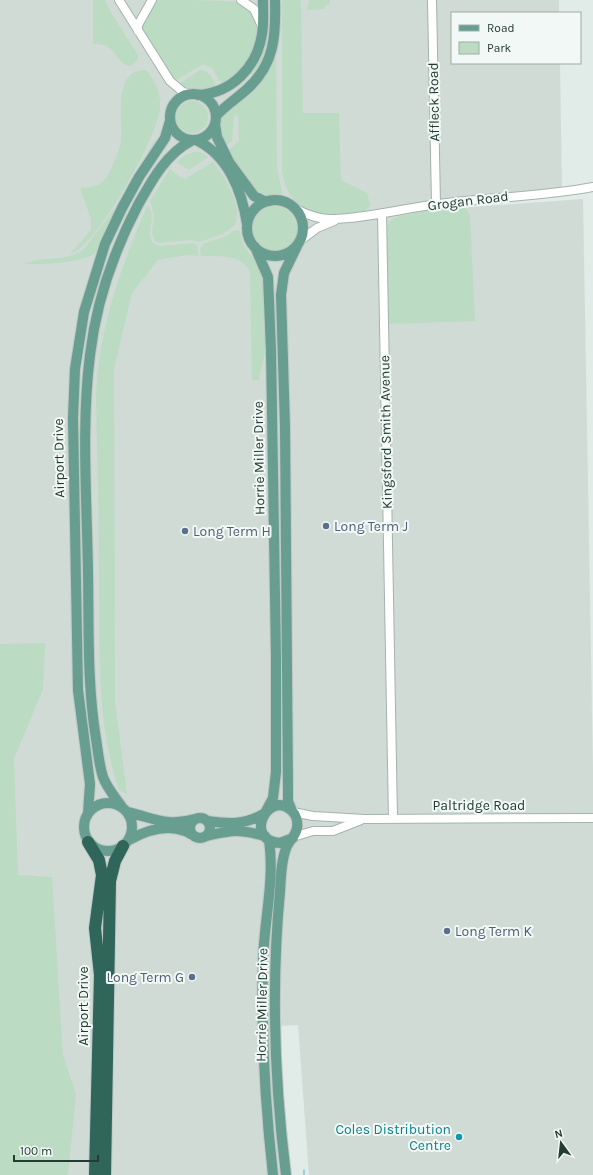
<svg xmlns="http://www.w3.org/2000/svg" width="593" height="1175" font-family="Karla,sans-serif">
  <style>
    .built { fill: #d0dbd5 }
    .green { fill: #bbdbc3 }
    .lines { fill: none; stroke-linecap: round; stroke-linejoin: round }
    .stream { stroke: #8cc4cd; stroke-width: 1.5 }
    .minor-casing { stroke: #a4b3ae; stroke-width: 10 }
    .major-casing { stroke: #c1c8c6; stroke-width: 12 }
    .highway-casing { stroke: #c1c8c6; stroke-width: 14 }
    .minor { stroke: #fff; stroke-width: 8 }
    .major { stroke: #689e90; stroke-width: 10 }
    .highway { stroke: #30655a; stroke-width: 12 }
    .service-dot { fill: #5c6f8a; stroke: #f2f8f5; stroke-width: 1.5 }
    .culture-dot { fill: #0f9aa8; stroke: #f2f8f5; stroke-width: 1.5 }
    .labels { text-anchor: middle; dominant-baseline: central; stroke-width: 4; stroke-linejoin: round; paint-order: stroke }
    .street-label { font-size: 14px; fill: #223b34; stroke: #f2f8f5 }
    .service-label { font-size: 14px; fill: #4e5e75; stroke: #f2f8f5; text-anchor: start }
    .culture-label { font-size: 14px; fill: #0d838f; stroke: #f2f8f5; text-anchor: end }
  </style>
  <rect width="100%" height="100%" fill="#e1ebe7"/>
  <path class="built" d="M0 0H559V13H452V63H560L562 192 388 213 583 199 593 770V1175H309L298 1025 279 1026V1057L290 1175H0Z"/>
  <path class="green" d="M93 0H105L113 16 138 55V58C128 78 117 54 109 48 105 44 99 44 93 44Z
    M157 0C182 0 214 0 237 2 269 10 257 49 243 68 238 75 229 80 222 85L212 68 203 64 175 81 142 31C141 21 148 6 157 0Z
    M267 0H271L272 21 267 52 254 77 250 73Z
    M282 0H300L301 2 303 113H339L341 180 367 193 370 205 366 211C353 213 339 217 326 216 300 214 284 194 282 169Z
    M309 0H330V4L325 5V9L307 10Z
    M276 54 277 167 282 193 280 197 267 198 259 195 226 152 239 141 238 115 234 116 232 141 224 147 219 124 221 116Z
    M146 70C156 81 161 94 160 109 157 137 97 247 70 254L91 230V219L80 188C98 187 103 185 111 169 115 159 120 150 121 140 123 120 112 69 146 70Z
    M200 70C210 69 213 80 217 88 202 91 192 93 179 84Z
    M176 117a16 16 0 1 1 32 0a16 16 0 1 1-32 0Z
    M155 140 158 141 95 253C84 263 39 265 24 264 42 255 67 263 84 249L115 208Z
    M194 152H201L208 157 189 170 177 162 185 155Z
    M213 162C224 175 245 208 234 226L223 234 199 242 191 240 159 243 155 241 152 234 154 215 150 201 170 169 180 177 185 179Z
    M459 205 465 207 470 215 475 321 387 324 385 231 390 221 399 216Z
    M251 229a23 23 0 1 1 46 0a23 23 0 1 1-46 0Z
    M147 206C158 215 145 232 153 243L160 246 193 243 197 245 199 256 187 255 158 260 132 293 114 369 115 701 127 794 119 790C96 722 100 649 99 579 99 517 97 456 96 394 99 327 121 267 147 206Z
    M235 230 240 231C242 252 258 257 263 277 266 290 267 339 265 353 263 362 260 371 259 380H252L250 271C241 254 218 256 201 256L200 249 203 244 224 237Z
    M45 643 43 689 14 759 18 875 52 877 63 1055 76 1094 68 1175H0V644Z"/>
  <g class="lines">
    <path class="stream" d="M304 1170V1175"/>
    <defs>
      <path id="minor" d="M119 0 170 81 183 92 191 94
        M241 0 254 9 261 24
        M432 0 436 204
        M138 31V25L152 0
        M296 209C308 215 320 220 334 219 369 218 404 208 439 204 490 197 542 197 593 187
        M382 213 393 819
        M300 241 317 228 334 221
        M293 812 313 816 365 819 593 818
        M293 837 313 831H333L361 820"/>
      <path id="major" d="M170 117a23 23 0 1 1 46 0a23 23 0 1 1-46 0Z
        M198 95C232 93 257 67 262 34 264 23 263 11 263 0
        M216 116C225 106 236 99 246 90 275 65 276 35 275 0
        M215 124 217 137 229 162 254 196 264 201H270
        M196 140C228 155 242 191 247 224
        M247 228a28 28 0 1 1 56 0a28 28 0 1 1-56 0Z
        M255 247 268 277 271 350 276 657V772L273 798 265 813
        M84 827a24 24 0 1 1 48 0a24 24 0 1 1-48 0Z
        M122 807C115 797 107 788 103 777 99 765 98 751 96 739 87 684 89 629 88 573 87 502 81 425 90 355 96 303 114 251 138 205 152 180 166 154 191 141
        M292 811 288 801V789L285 427 281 295 284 273 297 246
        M127 812C154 818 167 827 195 819
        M88 813 90 784 78 690 73 418 75 369 84 312 105 244 122 208 139 177 165 138 170 121
        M190 828a10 10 0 1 1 20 0a10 10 0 1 1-20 0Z
        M207 821C229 824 246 825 265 813
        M206 836C234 830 238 829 265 836
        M129 840C145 831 166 824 185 831 188 832 190 834 193 835
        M269 840C275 880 264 920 263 961 261 1033 265 1103 273 1175
        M286 1175C274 1079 271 987 280 891 281 877 281 859 287 846 290 840 296 835 297 828 298 822 296 815 292 811 269 788 242 840 280 843L293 838"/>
      <path id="highway" d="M88 842 99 860 102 875 95 928 100 975 95 1175
        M105 1175 110 881 115 861 123 846"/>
    </defs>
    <use href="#minor" class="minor-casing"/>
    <use href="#major" class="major-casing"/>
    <use href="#highway" class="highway-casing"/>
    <use href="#minor" class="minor"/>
    <use href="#major" class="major"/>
    <use href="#highway" class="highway"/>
  </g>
  <g class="service-dot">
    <circle cx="326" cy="526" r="4"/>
    <circle cx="185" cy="531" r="4"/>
    <circle cx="447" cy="931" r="4"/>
    <circle cx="192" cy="977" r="4"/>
  </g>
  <circle class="culture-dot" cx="459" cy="1137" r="4"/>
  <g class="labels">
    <g class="street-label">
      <text transform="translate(434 102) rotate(-91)">Affleck Road</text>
      <text transform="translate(468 201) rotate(-7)">Grogan Road</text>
      <text transform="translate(386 432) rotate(-91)">Kingsford Smith Avenue</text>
      <text transform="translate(59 458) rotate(-91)">Airport Drive</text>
      <text transform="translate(259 458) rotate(-91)">Horrie Miller Drive</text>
      <text x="479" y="805">Paltridge Road</text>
      <text transform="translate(262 1005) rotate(-89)">Horrie Miller Drive</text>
      <text transform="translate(83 1006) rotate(-90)">Airport Drive</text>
    </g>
    <g class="service-label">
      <text x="334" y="526">Long Term J</text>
      <text x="193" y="531">Long Term H</text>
      <text x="455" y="931">Long Term K</text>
      <text x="184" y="977" text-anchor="end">Long Term G</text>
    </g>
    <g class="culture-label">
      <text x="451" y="1129">Coles Distribution<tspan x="451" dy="16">Centre</tspan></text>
    </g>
  </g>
  <rect x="451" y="12" width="130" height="52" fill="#f2f8f5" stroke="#9faca8"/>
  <rect x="459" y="25" width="20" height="6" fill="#689e90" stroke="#9faca8"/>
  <text x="487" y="32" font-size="12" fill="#223b34">Road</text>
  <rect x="459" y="42" width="20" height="12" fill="#bbdbc3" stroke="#9faca8"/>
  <text x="487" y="52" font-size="12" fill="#223b34">Park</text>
  <g transform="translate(561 1143) rotate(345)" stroke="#f2f8f5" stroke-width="3" paint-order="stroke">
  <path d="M0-3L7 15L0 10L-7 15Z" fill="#223b34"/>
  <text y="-6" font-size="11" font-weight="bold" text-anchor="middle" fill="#223b34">N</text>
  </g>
  <path d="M14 1155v6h84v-6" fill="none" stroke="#223b34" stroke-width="2"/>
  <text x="20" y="1155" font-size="12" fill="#223b34" stroke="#f2f8f5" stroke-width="3" paint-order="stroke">100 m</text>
</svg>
